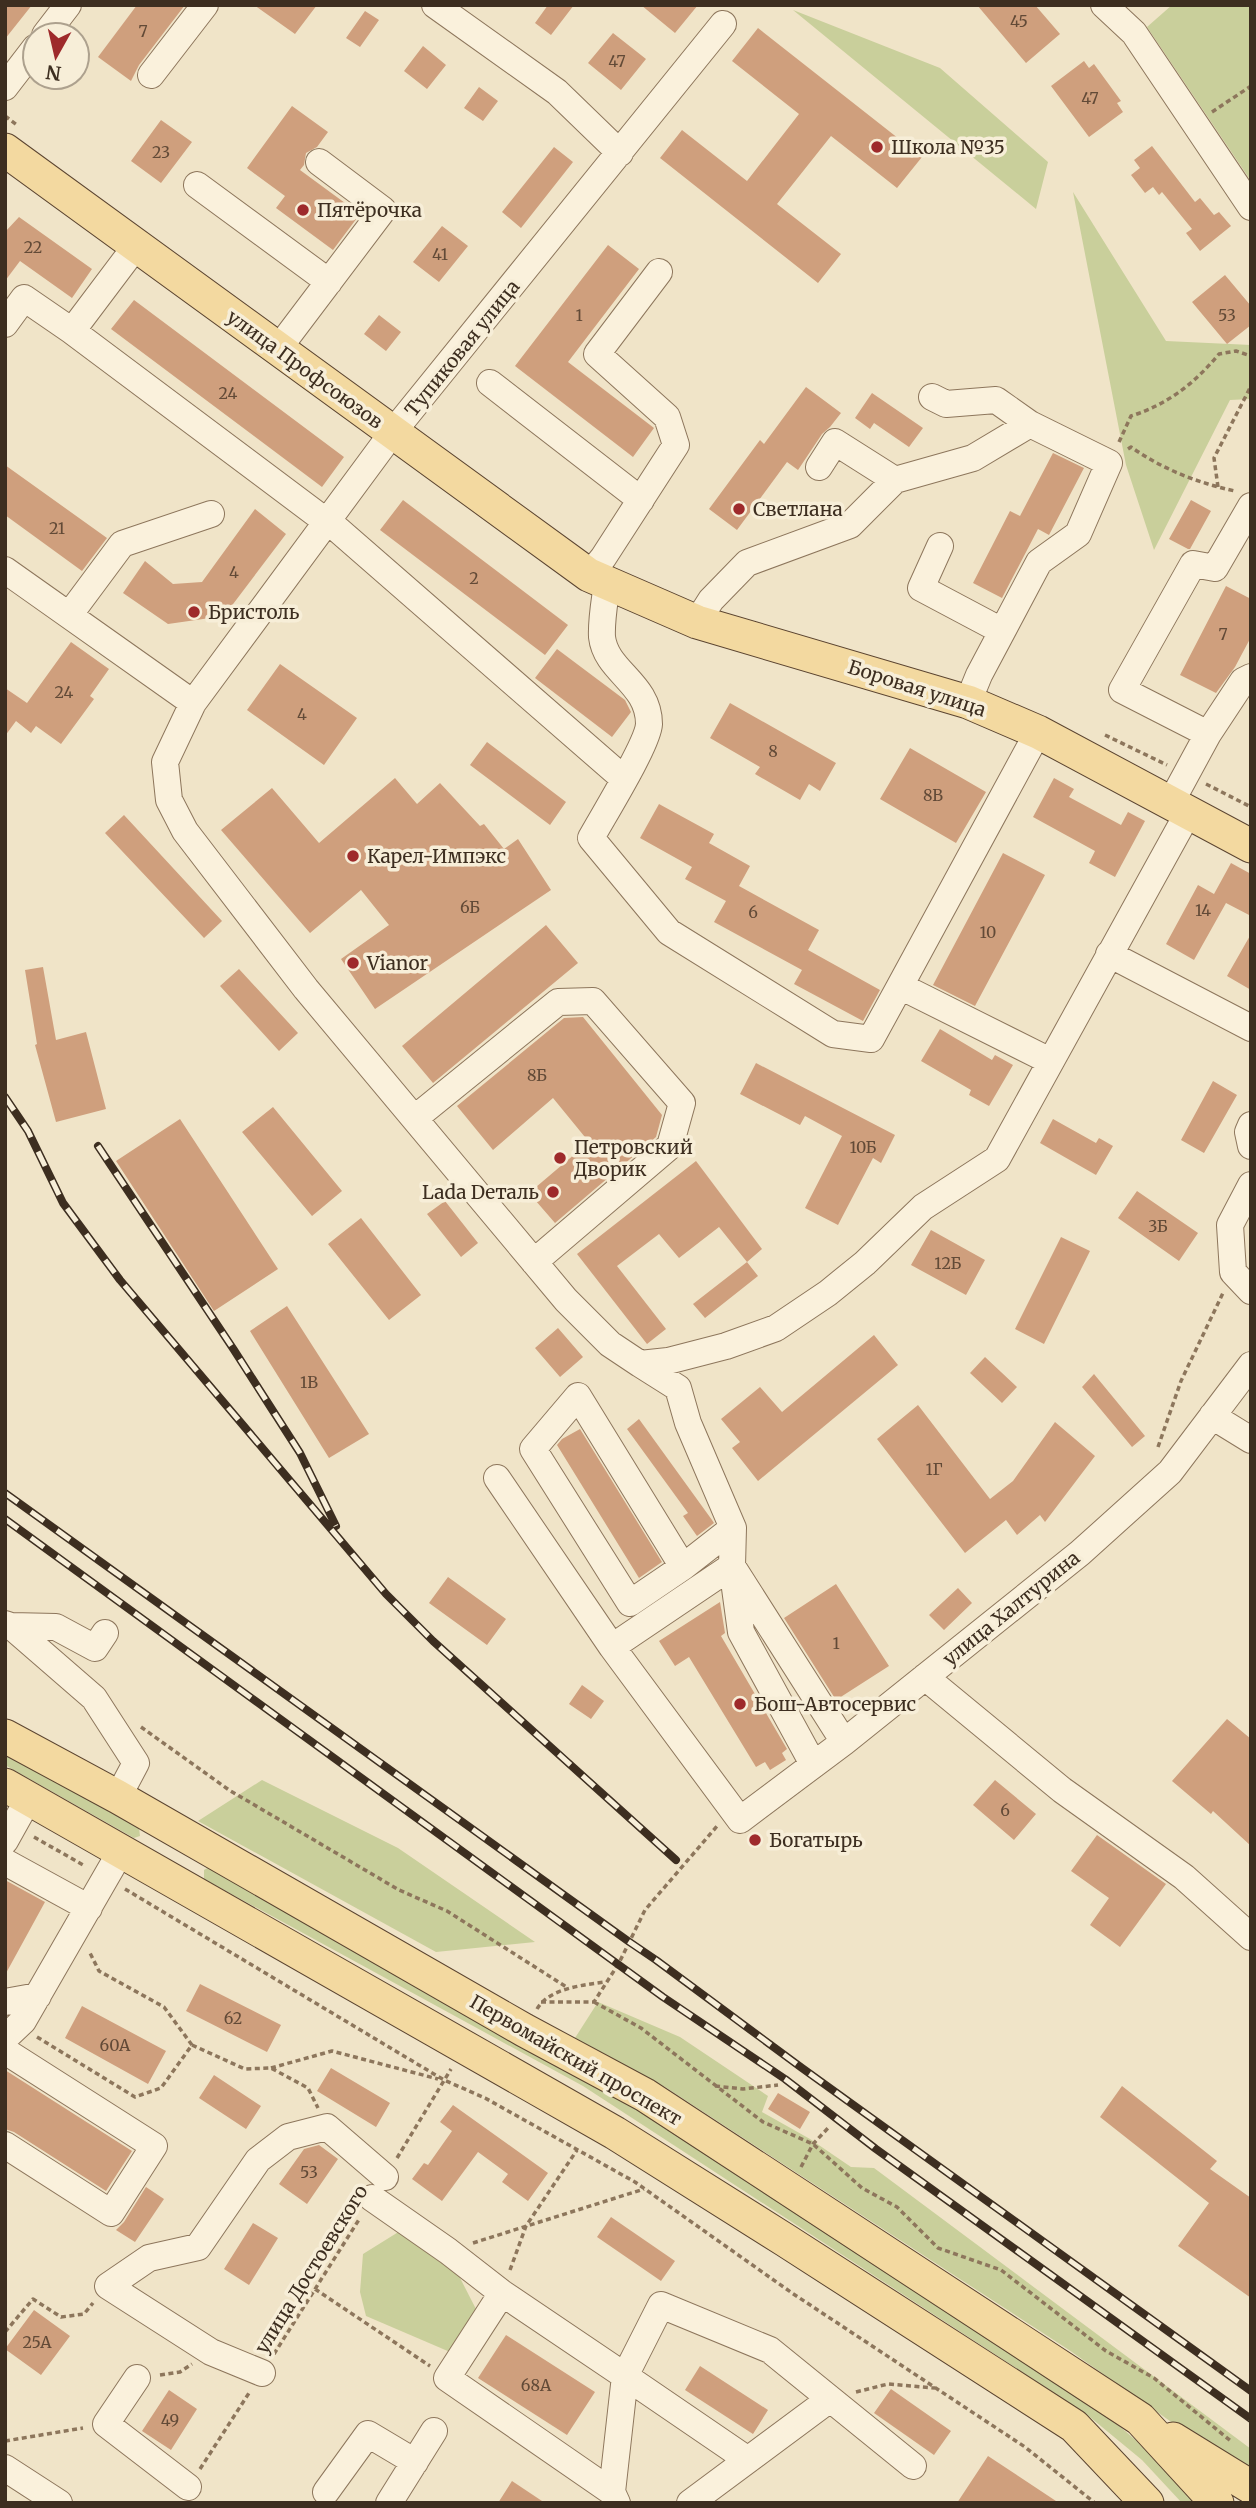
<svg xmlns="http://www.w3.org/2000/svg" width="1256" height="2508" font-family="Merriweather,serif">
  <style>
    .green { fill: #c9cf9b }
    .building { fill: #cf9f7d }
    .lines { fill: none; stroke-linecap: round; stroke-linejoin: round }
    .minor-casing { stroke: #8d765c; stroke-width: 28 }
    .major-casing { stroke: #5b4430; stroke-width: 35 }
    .path { stroke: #8d765c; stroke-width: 3.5; stroke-dasharray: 5 3.5; stroke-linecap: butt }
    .minor { stroke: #faf1dc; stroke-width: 26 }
    .major { stroke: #f3d9a0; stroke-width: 33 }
    .rail-casing { stroke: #3d2e20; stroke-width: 8 }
    .rail { stroke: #f7eed8; stroke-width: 5; stroke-dasharray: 16; stroke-linecap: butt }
    .poi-dot { fill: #9e2a2b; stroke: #f7eed8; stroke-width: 2.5 }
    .labels { text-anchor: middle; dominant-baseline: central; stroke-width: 7; stroke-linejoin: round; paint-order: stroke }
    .number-label { font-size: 16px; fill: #624a37 }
    .poi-label { font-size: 19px; fill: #3d2e20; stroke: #f7eed8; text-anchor: start }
    .street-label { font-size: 19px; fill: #3d2e20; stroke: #f7eed8 }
  </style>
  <rect width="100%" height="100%" fill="#f0e4c8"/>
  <path class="green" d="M1172 5H1251V181L1147 27Z
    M793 10 940 68 1048 162 1036 209Z
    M1073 192 1166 341 1251 345V399L1230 400 1154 550 1126 465Z
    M5 1753 139 1828 140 1836 134 1838 5 1765Z
    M262 1780 398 1848 535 1942 436 1952 198 1821Z
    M211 1866 594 2077 1094 2404 1147 2450 1197 2503H1182L1142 2460 1085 2413 583 2086 204 1879V1870Z
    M598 2002 680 2037 768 2096 762 2112 810 2139 851 2167 874 2168 1251 2449V2478L1069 2350 665 2087 575 2038Z
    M400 2231 458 2274 477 2311 450 2352 366 2316 360 2292 363 2254Z"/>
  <path class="building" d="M5 5H32L5 39Z
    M137 5H185L139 65 131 81 98 57Z
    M254 5H317L295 34Z
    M548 5H574L551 35 535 23Z
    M641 5H698L675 33Z
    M977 5H1035L1060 34 1026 63Z
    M365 11 379 20 360 47 346 38Z
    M758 28 922 157 897 188 831 136 777 204 841 254 818 283 660 158 682 130 747 181 799 114 732 61Z
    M613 33 646 59 621 90 588 63Z
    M423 46 446 65 427 89 404 71Z
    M1084 61 1089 68 1094 64 1121 101 1117 103 1123 112 1089 137 1051 86Z
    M479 87 498 101 483 121 464 108Z
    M292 106 328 132 317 147 306 153 304 165 300 170 360 214 333 250 276 208 285 196 247 168Z
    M161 120 192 142 161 183 131 161Z
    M1152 146 1195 202 1200 198 1214 215 1219 212 1231 226 1200 251 1186 233 1192 229 1162 192 1159 195 1153 187 1145 193 1131 175 1140 168 1134 160Z
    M554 147 573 162 521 228 502 212Z
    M19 217 92 269 72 298 20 261 5 281V232Z
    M442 226 468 246 439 282 413 262Z
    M608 245 639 269 568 362 654 428 633 457 515 366Z
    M1225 275 1251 306V325L1227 344 1192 302Z
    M134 300 344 457 322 487 111 329Z
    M379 315 401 332 386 351 364 334Z
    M806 387 841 413 830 427 822 434 798 470 787 462 737 530 709 509 760 440 764 444Z
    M872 393 923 428 909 447 874 423 870 429 855 418Z
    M1053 453 1084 468 1049 535 1038 529 1002 598 973 583 1010 511 1020 516Z
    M5 465 107 538 82 571 5 515Z
    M403 500 568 625 545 655 380 530Z
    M1191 500 1211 511 1190 549H1188L1169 539Z
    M255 509 286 534 224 616 168 624 123 593 145 561 173 584 202 582Z
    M1226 586 1251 599V637L1235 667 1216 693 1180 675Z
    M71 642 109 669 90 696 94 699 61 744 36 726 31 733 16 721 5 736V688L27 703Z
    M557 649 625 700 631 712 612 737 535 678Z
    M280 664 357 718 324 765 247 710Z
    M730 703 836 763 820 791 809 784 800 800 755 774 760 767 710 738Z
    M487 742 566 802 550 825 470 765Z
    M910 748 986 792 956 843 880 799Z
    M395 778 417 804 440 783 480 826 484 824 504 849 518 839 551 890 375 1009 341 959 389 925 361 890 310 933 221 830 272 788 319 843Z
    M1054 778 1074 789 1069 797 1121 825 1128 812 1145 821 1115 877 1089 863 1095 851 1033 817Z
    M659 804 714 834 709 843 750 866 739 886 819 930 808 950 880 990 863 1021 794 984 802 970 714 922 726 901 685 879 692 867 640 838Z
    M124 815 222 921 204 938 105 833Z
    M1003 853 1045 875 975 1006 933 985Z
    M1231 863 1251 874V916L1226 903 1194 960 1166 944 1198 885 1214 894Z
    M546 925 578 963 433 1083 402 1046Z
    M1251 934V990L1227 976Z
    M43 967 56 1040 86 1032 106 1109 56 1122 35 1045 37 1044 25 970Z
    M239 969 298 1033 279 1051 220 986Z
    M583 1017 662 1115 656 1137 555 1223 529 1193 589 1142 553 1098 493 1150 457 1106 564 1018Z
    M940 1029 992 1060 995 1055 1013 1065 989 1106 969 1095 971 1090 921 1061Z
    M756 1063 895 1135 881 1163 873 1158 838 1225 805 1208 842 1136 805 1116 800 1125 740 1094Z
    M1213 1081 1237 1095 1204 1153 1181 1140Z
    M273 1107 342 1191 312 1216 242 1132Z
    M180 1119 278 1269 214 1311 116 1161Z
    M1053 1119 1096 1143 1099 1138 1113 1146 1096 1175 1040 1143Z
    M696 1161 762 1249 747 1262 719 1227 679 1258 659 1234 617 1266 666 1329 647 1344 577 1254Z
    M1137 1191 1198 1233 1179 1261 1118 1218Z
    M445 1201 478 1243 461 1257 427 1214Z
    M361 1218 421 1295 389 1320 328 1244Z
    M931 1230 985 1260 966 1295 911 1265Z
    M1061 1237 1090 1251 1044 1344 1015 1329Z
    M747 1262 758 1276 705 1318 693 1304Z
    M287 1306 369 1434 329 1458 250 1331Z
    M558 1328 583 1357 560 1377 535 1348Z
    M874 1335 898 1365 758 1481 732 1448 740 1442 721 1419 760 1387 782 1412Z
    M985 1357 1017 1387 1002 1403 970 1373Z
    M1094 1374 1145 1436 1132 1447 1082 1387Z
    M918 1405 990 1499 1013 1481 1055 1422 1095 1456 1045 1522 1040 1515 1017 1535 1006 1520 965 1553 877 1439Z
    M639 1419 712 1520 714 1523 697 1536 683 1516 688 1513 627 1429Z
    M580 1429 662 1562 639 1578 557 1445 562 1439Z
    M448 1577 506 1619 487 1645 429 1603Z
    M836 1584 889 1666 836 1700 784 1618Z
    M958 1588 972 1603 944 1630 929 1615Z
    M720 1602 725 1633 721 1636 787 1749 782 1753 786 1760 770 1770 765 1762 756 1767 689 1657 675 1666 659 1641Z
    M582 1685 604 1701 591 1719 569 1704Z
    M1227 1719 1251 1739V1846L1213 1811 1211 1814 1172 1781Z
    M995 1780 1036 1814 1014 1840 973 1805Z
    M1097 1835 1166 1884 1120 1947 1090 1925 1109 1898 1071 1871Z
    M5 1880 45 1902 5 1975Z
    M200 1984 281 2025 267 2052 186 2011Z
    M82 2006 166 2051 148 2084 65 2038Z
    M331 2068 390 2103 376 2127 317 2091Z
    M5 2070 132 2151 106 2191 14 2132 5 2129Z
    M214 2075 261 2106 246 2129 199 2098Z
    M1122 2086 1217 2161 1210 2169 1251 2198V2298L1178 2246 1209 2203 1100 2117Z
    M778 2093 810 2112 800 2129 768 2109Z
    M453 2105 548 2173 528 2201 502 2182 508 2174 478 2152 442 2201 412 2179 424 2163 428 2165 452 2131 440 2122Z
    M319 2145 338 2159 307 2204 279 2184 304 2149Z
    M146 2187 164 2199 135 2242 116 2230 124 2222Z
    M611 2217 675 2261 661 2281 597 2237Z
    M253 2223 278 2238 249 2285 224 2269Z
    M34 2310 70 2336 41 2375 5 2349Z
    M506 2335 595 2392 567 2435 478 2378Z
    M700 2366 768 2410 753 2434 685 2390Z
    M891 2389 951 2431 934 2455 874 2413Z
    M169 2390 197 2409 171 2450 142 2431Z
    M988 2456 1059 2503H957Z
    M512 2481 545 2503H498Z"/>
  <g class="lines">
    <defs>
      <path id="minor" d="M435 5 557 92 620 153
        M1104 5 1134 33 1251 207
        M723 24 393 432 193 703 165 762 169 800 185 831 306 989 566 1300 610 1344 640 1364 668 1361 726 1346 776 1328 828 1293 865 1263 923 1207 997 1159 1188 813
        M45 35 68 5
        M151 75 205 5
        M5 87 35 48
        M197 185 329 282
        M5 324 24 298 72 331 136 246
        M72 331 327 522
        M278 349 383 210 319 162
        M490 383 641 500
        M932 397 946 404 996 400 1030 424
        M819 467 835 442 895 480
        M328 521 624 779
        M940 546 921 588 1002 631
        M5 570 193 703
        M589 575 603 558 676 445 667 417 597 354 659 272
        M607 583C605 600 601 620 602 637 606 672 649 683 649 724 648 744 603 816 591 838L669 932 833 1034 871 1039 900 986
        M70 614 122 544 211 514
        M697 622 711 600 747 563 850 525 895 480 973 458 1030 424 1109 463 1078 534 1039 562 979 675 968 702
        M1038 732 900 986 1050 1061
        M1208 734 1122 690 1193 564 1215 568 1251 506
        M1170 804 1208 734 1243 681 1251 677
        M1109 954 1251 1028
        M415 1118 558 1002 593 1001 682 1103 670 1146 534 1262
        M1251 1125 1248 1132 1251 1146
        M1251 1185 1230 1225 1233 1272 1251 1291
        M640 1364 678 1388 688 1423 733 1528 732 1566 741 1632 813 1764
        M1212 1416 1251 1440
        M497 1478 612 1647 740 1820 844 1742 1080 1553 1170 1472 1251 1365
        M683 1567 578 1396 533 1449 630 1603 683 1567 733 1528
        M5 1624 11 1626 94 1698 136 1763 118 1797
        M11 1626 56 1627 95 1648 105 1633
        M612 1647 732 1566 844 1742
        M925 1677 1062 1790 1184 1877 1251 1937
        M5 1841 29 1798
        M5 1862 89 1908
        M5 2002 38 1996
        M5 2038 23 2021 121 1851
        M5 2051 154 2146 111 2213 5 2145
        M372 2198 448 2251 502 2293 625 2376 661 2305 770 2350 913 2466
        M502 2293 447 2378 612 2492
        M262 2373 211 2352 108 2286 149 2258 198 2247 258 2160 288 2137 327 2127 385 2177
        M137 2378 106 2424 188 2487
        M5 2468 59 2503
        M326 2492 368 2434 415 2462
        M389 2503 434 2431
        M617 2503 612 2492 625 2376 748 2460
        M690 2503 830 2399"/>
      <path id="major" d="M5 150 589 575 697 622 968 702 1038 732 1251 846
        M5 1736 118 1797 524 2030 645 2095 1140 2419 1217 2503
        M5 1785 615 2133 785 2240 1074 2426 1147 2503
        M1173 2439 1251 2487"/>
    </defs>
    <use href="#minor" class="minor-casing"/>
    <use href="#major" class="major-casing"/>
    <path class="path" d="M1212 112 1251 86
      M5 116 17 125
      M1119 442 1131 416C1168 404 1194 384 1219 354L1236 351 1251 356
      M1128 449 1131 447C1162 469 1198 483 1235 491
      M1218 487 1214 458 1251 386
      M1105 735 1167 765
      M1206 784 1251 807
      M1158 1447 1181 1381 1223 1293
      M141 1727 229 1790 399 1890 447 1911 568 1988
      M34 1837 85 1866
      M125 1889 444 2080 485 2098 635 2182 792 2293 1025 2447 1095 2503
      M541 2002H594L619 1963 645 1910 718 1825
      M594 2002 641 2028 763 2122 813 2144 862 2188 897 2207 938 2248 1001 2270 1106 2351 1154 2378 1232 2442
      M537 2009C549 1988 584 1985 605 1982
      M37 2037 135 2097 161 2088 192 2045 164 2007 99 1971 89 1951
      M192 2045 245 2069 271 2068 308 2088 318 2108
      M271 2068 332 2051 438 2079
      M715 2086 743 2089 778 2085
      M397 2158 451 2069
      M801 2167 813 2144 829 2127
      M473 2243 644 2189
      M510 2270 526 2226 577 2150
      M315 2289 430 2366
      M5 2332 33 2299 61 2317 84 2314 93 2303
      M274 2354 360 2218
      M160 2375 180 2372 192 2364
      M856 2392 888 2384 935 2388
      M5 2441 83 2428
      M200 2469 249 2393"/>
    <use href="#minor" class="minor"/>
    <use href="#major" class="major"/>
    <defs>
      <path id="rail" d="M5 1097 28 1131 63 1203 120 1280 386 1594 433 1641 676 1860
        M98 1146 234 1350 300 1453 336 1526
        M5 1493 628 1941 656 1960 802 2068 1251 2391
        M5 1519 663 1997 785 2079 876 2149 1251 2419"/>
    </defs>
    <use href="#rail" class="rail-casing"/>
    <use href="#rail" class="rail"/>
  </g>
  <g class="poi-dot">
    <circle cx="877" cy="147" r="7"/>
    <circle cx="303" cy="210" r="7"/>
    <circle cx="739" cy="509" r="7"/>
    <circle cx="194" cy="612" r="7"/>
    <circle cx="353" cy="856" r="7"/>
    <circle cx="353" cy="963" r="7"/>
    <circle cx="560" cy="1158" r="7"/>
    <circle cx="553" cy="1192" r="7"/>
    <circle cx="740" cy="1704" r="7"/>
    <circle cx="755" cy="1840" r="7"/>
  </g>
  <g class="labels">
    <g class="number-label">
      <text x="1019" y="21">45</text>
      <text x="143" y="31">7</text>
      <text x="617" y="61">47</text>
      <text x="1090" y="98">47</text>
      <text x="161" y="152">23</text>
      <text x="33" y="247">22</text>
      <text x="440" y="254">41</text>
      <text x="579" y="315">1</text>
      <text x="1227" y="315">53</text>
      <text x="228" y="393">24</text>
      <text x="57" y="528">21</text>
      <text x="234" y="572">4</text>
      <text x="474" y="578">2</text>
      <text x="1223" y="634">7</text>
      <text x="64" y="692">24</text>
      <text x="302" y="714">4</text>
      <text x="773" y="751">8</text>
      <text x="933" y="795">8В</text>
      <text x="470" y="907">6Б</text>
      <text x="1203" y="910">14</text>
      <text x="753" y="912">6</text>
      <text x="988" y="932">10</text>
      <text x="537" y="1075">8Б</text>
      <text x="863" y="1147">10Б</text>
      <text x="1158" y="1226">3Б</text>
      <text x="948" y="1263">12Б</text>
      <text x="309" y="1382">1В</text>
      <text x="934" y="1469">1Г</text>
      <text x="836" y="1643">1</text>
      <text x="1005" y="1810">6</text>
      <text x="233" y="2018">62</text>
      <text x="115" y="2045">60А</text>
      <text x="309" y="2172">53</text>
      <text x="37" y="2342">25А</text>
      <text x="536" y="2385">68А</text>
      <text x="170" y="2420">49</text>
    </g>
    <g class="poi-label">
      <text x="891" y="147">Школа №35</text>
      <text x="317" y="210">Пятёрочка</text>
      <text x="753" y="509">Светлана</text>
      <text x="208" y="612">Бристоль</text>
      <text x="367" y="856">Карел-Импэкс</text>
      <text x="367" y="963">Vianor</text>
      <text x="574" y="1147">Петровский<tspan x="574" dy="22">Дворик</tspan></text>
      <text x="539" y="1192" text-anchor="end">Lada Dеталь</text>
      <text x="754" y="1704">Бош-Автосервис</text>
      <text x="769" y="1840">Богатырь</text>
    </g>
    <g class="street-label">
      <text transform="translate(462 348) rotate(-51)">Тупиковая улица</text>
      <text transform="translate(305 369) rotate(36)">улица Профсоюзов</text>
      <text transform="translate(917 688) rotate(18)">Боровая улица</text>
      <text transform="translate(1011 1608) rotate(-39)">улица Халтурина</text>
      <text transform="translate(576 2060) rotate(30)">Первомайский проспект</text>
      <text transform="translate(311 2269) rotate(-58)">улица Достоевского</text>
    </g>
  </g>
  <rect width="1256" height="2508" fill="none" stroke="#3d2e20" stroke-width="14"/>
  <g transform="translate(56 56) rotate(188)"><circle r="33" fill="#f7eed8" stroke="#ada18e" stroke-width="2"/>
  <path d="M0-5L12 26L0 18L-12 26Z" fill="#9e2a2b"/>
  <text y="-10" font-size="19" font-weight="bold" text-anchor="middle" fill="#3d2e20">N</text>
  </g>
</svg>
